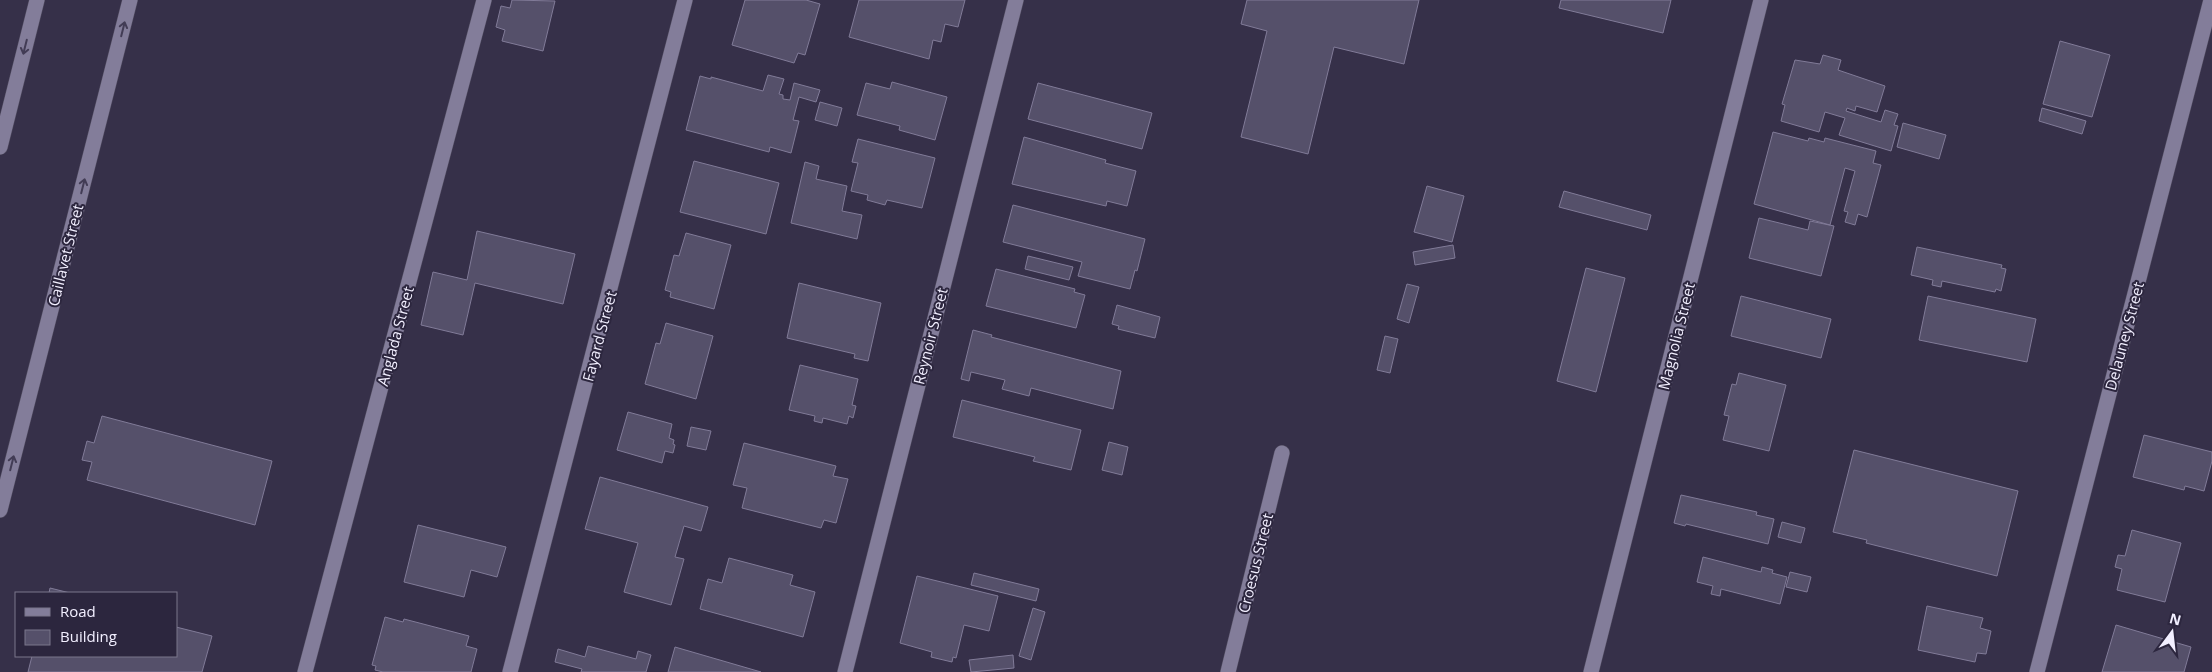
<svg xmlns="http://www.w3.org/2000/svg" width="2212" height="672" font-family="'Open Sans',sans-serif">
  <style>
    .building { fill: #55506a; stroke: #817b98 }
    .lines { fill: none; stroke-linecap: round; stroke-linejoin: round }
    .street-casing { stroke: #514c60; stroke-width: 16 }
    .secondary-casing { stroke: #514c60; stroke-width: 16 }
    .street { stroke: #837d9a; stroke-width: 15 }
    .secondary { stroke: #837d9a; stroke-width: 15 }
    .oneway { stroke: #423c55 }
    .labels { text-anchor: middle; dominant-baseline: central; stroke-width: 4; stroke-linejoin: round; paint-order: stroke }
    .street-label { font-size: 15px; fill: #f2efff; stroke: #2c263e }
  </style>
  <rect width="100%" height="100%" fill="#363049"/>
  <path class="building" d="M512 0 555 1 543 51 502 41 505 30 496 27 501 6 510 8Z
    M745 0H806L820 4 805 55 798 53 794 63 732 45Z
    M859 0H965L958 27 945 24 941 42 933 40 929 59 849 37Z
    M1247 0H1419L1404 64 1334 47 1308 154 1241 137 1267 31 1241 24Z
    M1561 0H1671L1663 33 1559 8Z
    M2060 41 2110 55 2092 117 2043 104Z
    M1823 55 1841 60 1838 70 1885 86 1877 112 1856 106 1855 111 1847 108 1846 111 1881 122 1885 110 1898 114 1894 125 1898 126 1891 151 1839 135 1845 118 1825 112 1819 132 1781 121 1785 105 1782 104 1795 60 1820 64Z
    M768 75 784 79 779 94 783 95V99L790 100 794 83 820 90 816 102 799 97 793 120 799 121 791 153 770 147 769 152 686 130 700 76 711 79V77L763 91Z
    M892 82 947 97 935 140 899 130 900 126 857 115 866 83 890 89Z
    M1038 83 1152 113 1142 149 1028 119Z
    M820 102 842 108 837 126 815 120Z
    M2042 108 2086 121 2082 134 2039 121Z
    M1903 123 1946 135 1939 159 1897 147Z
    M1773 132 1808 141 1809 138 1824 142 1825 138 1876 151 1873 163 1881 165 1867 217 1858 214 1855 225 1845 222 1848 212 1844 211 1855 171 1845 168 1830 225 1754 204Z
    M1024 137 1106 160 1105 163 1136 171 1127 206 1107 201 1106 206 1012 184Z
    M858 139 935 158 922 208 887 200 885 205 867 200 868 195 851 191 858 163 852 162Z
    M694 161 779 183 766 234 680 212Z
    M805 162 819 166 816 179 847 186 842 211 862 215 857 239 791 223Z
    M1427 186 1464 196 1452 242 1414 232Z
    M1564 191 1651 215 1647 230 1559 207Z
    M1013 205 1145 239 1137 271 1135 270 1130 289 1078 276 1082 262 1003 242Z
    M1759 218 1808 230 1810 221 1834 226 1821 276 1749 258Z
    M477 231 575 254 563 304 475 283 463 335 421 325 433 272 467 280Z
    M686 233 731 245 714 309 670 297 671 292 665 290 674 255 679 256Z
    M1453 245 1455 258 1415 265 1413 252Z
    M1917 247 2002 265 2001 268 2006 269 2001 291 1996 289 1995 292 1942 281 1941 287 1932 285 1933 280 1911 275Z
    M1028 256 1073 267 1069 280 1025 269Z
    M1586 268 1625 278 1596 392 1557 381Z
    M996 269 1075 289 1074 292 1085 295 1076 328 986 306Z
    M799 283 881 303 868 361 854 358 855 354 787 338Z
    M1407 284 1419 287 1409 323 1397 319Z
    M1741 296 1831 319 1821 358 1731 336Z
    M1928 296 2036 319 2027 362 1919 340Z
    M1117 305 1160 317 1155 338 1118 329 1119 326 1112 324Z
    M666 323 713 336 696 399 645 384 656 343 660 344Z
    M973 330 992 335 991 337 1121 371 1113 409 1031 388 1029 396 1002 389 1005 380 971 372 969 381 961 379Z
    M1385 336 1398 339 1390 373 1377 370Z
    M800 365 858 379 852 405 856 406 853 418 849 416 847 424 823 418 822 423 814 421 815 416 789 410Z
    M1739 373 1786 385 1769 451 1723 440 1729 416 1724 415 1732 384 1736 385Z
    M962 400 1081 430 1071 470 1033 461 1035 457 953 437Z
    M628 412 672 424 669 438 674 440 673 444 675 445 673 453 665 451 662 463 617 450Z
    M102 416 272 461 255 525 87 480 92 462 82 460 87 441 94 443Z
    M691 427 711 431 706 450 687 446Z
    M2144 435 2212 452V461L2204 491 2185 486 2184 490 2133 477Z
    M1109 442 1128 447 1122 475 1102 470Z
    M744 443 836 466 833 476 848 479 836 523 824 520 821 528 742 508 747 488 733 485Z
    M1854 450 2018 491 1997 576 1866 543 1867 540 1833 532Z
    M600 477 708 507 701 531 684 526 675 557 684 559 671 605 624 592 638 543 585 529Z
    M1681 495 1757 512 1756 515 1774 519 1768 544 1686 524 1685 526 1674 523Z
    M1782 522 1805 528 1801 543 1778 537Z
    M418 525 506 547 497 577 471 570 464 597 404 582Z
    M2132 530 2181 543 2165 602 2117 590 2122 569 2115 567 2118 555 2125 556Z
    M1703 557 1761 572 1762 567 1773 570 1772 573 1787 577 1780 604 1721 589 1720 596 1711 594 1713 586 1697 582Z
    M729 558 793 575 790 585 815 592 803 637 700 609 708 579 722 583Z
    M1790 572 1811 577 1807 592 1786 587Z
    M974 573 1039 589 1036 601 971 585Z
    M917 576 998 596 989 631 964 625 956 658 953 657 952 662 931 657 932 652 900 643Z
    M50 588 70 593H49Z
    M1927 606 1983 618 1980 628 1991 631 1986 654 1977 653 1975 662 1918 650Z
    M1033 608 1045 612 1031 660 1019 656Z
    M385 617 403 622 404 619 469 636 466 646 477 649 471 672H383L375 670 376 666 372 665Z
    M2116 625 2191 647 2184 672H2102Z
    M176 627 212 636 202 672H28L32 656H176Z
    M588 646 636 659 638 651 651 655 646 672H581L582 669 555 662 558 649 585 657Z
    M675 647 761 672H668Z
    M1013 655 1014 668 971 672 969 660Z"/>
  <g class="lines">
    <defs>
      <path id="street" d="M305 672 484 0
        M510 672 685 0
        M845 672 1016 0
        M1228 672 1282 453
        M1591 672 1761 0
        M2037 672 2211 0"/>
      <path id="secondary" d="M0 147 37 0
        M0 510 130 0"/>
    </defs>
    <use href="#street" class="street-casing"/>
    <use href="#secondary" class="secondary-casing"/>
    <use href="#street" class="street"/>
    <use href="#secondary" class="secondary"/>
  </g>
  <defs><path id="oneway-shaft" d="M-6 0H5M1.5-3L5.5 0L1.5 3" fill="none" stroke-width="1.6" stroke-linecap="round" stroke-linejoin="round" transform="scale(1.25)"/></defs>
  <g class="oneway">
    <use href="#oneway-shaft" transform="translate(123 29) rotate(-76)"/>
    <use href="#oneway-shaft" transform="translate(25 47) rotate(104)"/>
    <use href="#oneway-shaft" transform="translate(83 186) rotate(-76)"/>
    <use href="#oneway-shaft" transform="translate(12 463) rotate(-76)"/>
  </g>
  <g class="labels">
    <g class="street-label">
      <text transform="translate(65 255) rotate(-76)">Caillavet Street</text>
      <text transform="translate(395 336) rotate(-75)">Anglada Street</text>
      <text transform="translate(599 336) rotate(-75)">Fayard Street</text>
      <text transform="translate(930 336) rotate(-76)">Reynoir Street</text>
      <text transform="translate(1676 336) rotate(-76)">Magnolia Street</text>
      <text transform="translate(2124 336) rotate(-75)">Delauney Street</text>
      <text transform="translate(1255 563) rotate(-76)">Croesus Street</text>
    </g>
  </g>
  <rect x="15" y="592" width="162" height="65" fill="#2c263e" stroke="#7b768b"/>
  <rect x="25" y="608" width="25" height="8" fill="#837d9a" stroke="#7b768b"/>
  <text x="60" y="617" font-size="15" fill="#f2efff">Road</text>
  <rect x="25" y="630" width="25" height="15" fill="#55506a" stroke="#7b768b"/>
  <text x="60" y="642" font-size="15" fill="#f2efff">Building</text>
  <g transform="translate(2172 632) rotate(15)" stroke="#2c263e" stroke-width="4" paint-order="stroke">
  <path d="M0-4L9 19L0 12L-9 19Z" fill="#f2efff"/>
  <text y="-8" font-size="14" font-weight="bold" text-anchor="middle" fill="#f2efff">N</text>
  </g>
</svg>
